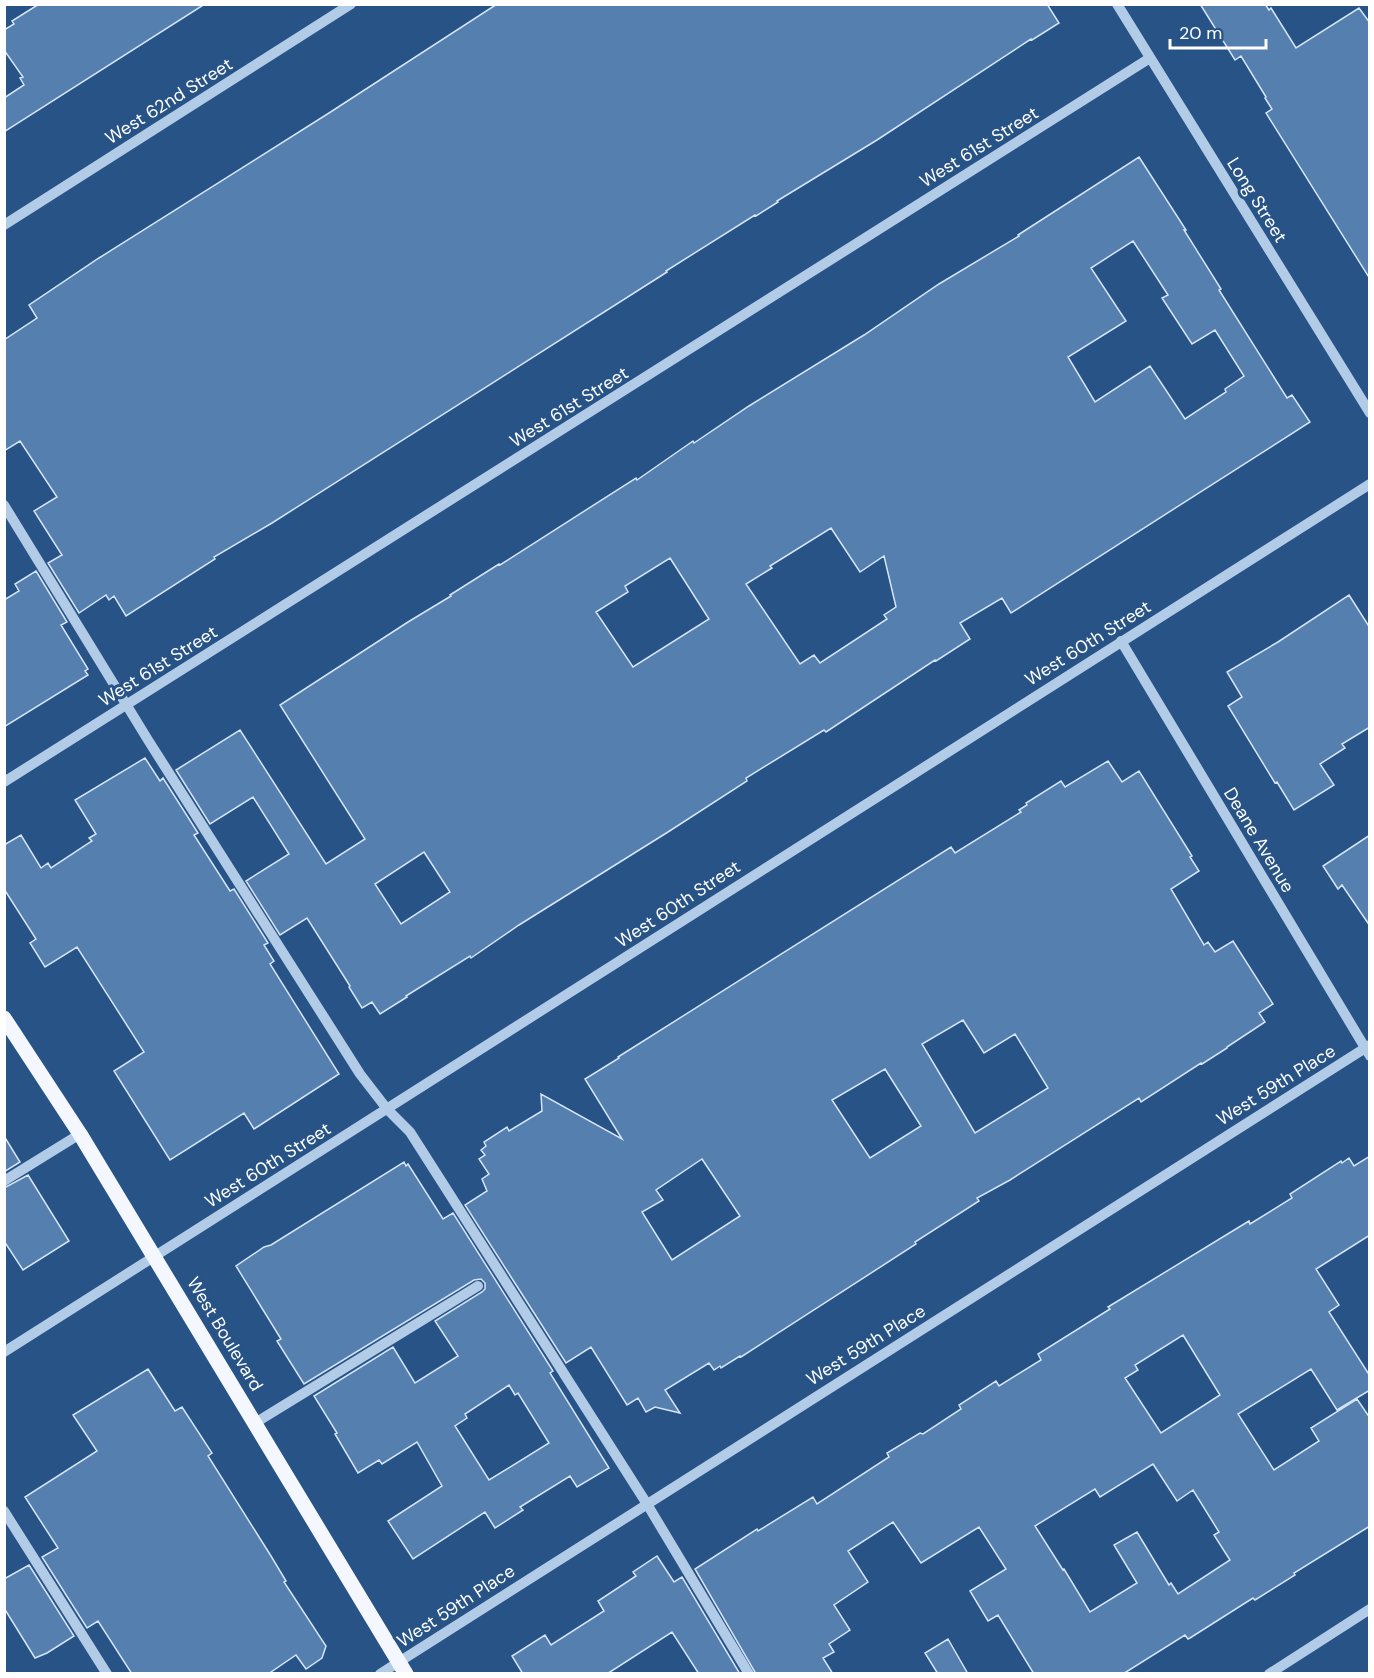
<svg xmlns="http://www.w3.org/2000/svg" width="1374" height="1678" font-family="'DM Sans',sans-serif">
  <style>
    .building { fill: #547faf; stroke: #d6e5f6; stroke-width: 1.5; fill-rule: evenodd }
    .lines { fill: none; stroke-linecap: round; stroke-linejoin: round }
    .minor { stroke: #b2cce8; stroke-width: 10 }
    .major { stroke: #f4f8fe; stroke-width: 15 }
    .labels { text-anchor: middle; dominant-baseline: central; stroke-width: 6; stroke-linejoin: round; paint-order: stroke }
    .street-label { font-size: 18px; fill: #fff; stroke: #275386 }
  </style>
  <rect width="100%" height="100%" fill="#275386"/>
  <path class="building" d="M39 4H205L4 132V98L24 85 20 78 23 77 4 50V30L14 24 12 21Z
    M497 4H1047L1059 23 1032 40 1031 39 877 140 777 201 778 202 756 216 755 215 666 271 667 272 272 523 214 557 215 559 126 616 114 596 109 600 106 595 79 613 48 563 62 555 34 511 57 497 20 441 4 451V340L37 318 29 305 99 258 329 113Z
    M1200 4H1265L1269 10 1271 8 1296 48 1359 8 1370 23V279L1266 113 1272 109 1265 98 1266 97 1241 56 1235 60Z
    M1139 157 1186 230H1184L1221 289 1219 290 1287 398 1292 395 1310 422 1011 613 1002 598 960 623 970 639 936 661 935 660 826 732 824 730 746 778 747 781 668 832 519 925 471 958 470 956 406 996 407 997 380 1014 372 1002 362 1008 349 987 350 986 307 918 280 935 246 881 289 854 253 797 210 824 176 770 240 730 326 864 365 839 280 705 408 622 451 596 450 595 499 564 500 565 636 478 637 480 693 441 694 443 749 406 864 335 939 284 1019 236 1018 235ZM1133 241 1168 295 1162 298 1192 344 1215 330 1244 376 1225 389 1226 392 1185 419 1150 366 1095 402 1068 357 1126 321 1091 268ZM831 528 860 572 884 556 896 607 884 615 887 619 820 663 814 655 800 664 746 584 772 568 770 566ZM670 558 709 619 633 667 596 612 628 592 625 586ZM424 852 450 892 401 924 375 884Z
    M36 571 67 622 61 625 88 669 85 671 88 675 4 727V600L19 591 15 584Z
    M1349 595 1370 628V727L1342 744 1345 748 1320 764 1334 785 1294 810 1277 782 1275 783 1228 706 1242 697 1227 672 1278 642Z
    M145 758 160 781 163 778 198 833 194 835 230 891 234 889 268 943 264 945 274 961 270 964 339 1074 254 1129 244 1113 170 1160 114 1071 144 1052 77 947 45 967 30 943 36 939 4 889V845L21 835 41 868 48 863 51 868 92 841 89 838 96 834 75 800Z
    M1108 761 1122 782 1139 771 1192 856 1190 857 1199 871 1171 889 1204 945 1208 942 1215 952 1233 941 1273 1004 1259 1013 1265 1022 1227 1047V1048L1202 1064 1201 1063 1141 1102 1139 1098 1010 1180 977 1198 979 1201 915 1242 916 1244 741 1357 740 1356 721 1368 720 1366 714 1370 709 1363 665 1390 680 1413 655 1407 646 1412 638 1398 627 1405 591 1347 566 1363 465 1205 487 1191 482 1179 489 1174 479 1159 485 1155 481 1150 486 1146 484 1142 507 1127 509 1131 542 1111 541 1094 622 1139 585 1079 619 1058 618 1057 951 847 955 853 1021 812 1019 810 1027 805 1026 803 1061 781 1065 787ZM963 1020 984 1053 1015 1034 1048 1088 975 1133 922 1044ZM885 1069 921 1126 870 1158 832 1100ZM702 1159 740 1216 672 1260 642 1212 663 1200 656 1190Z
    M1370 835V926L1342 885 1338 889 1323 866Z
    M4 1136 20 1162 4 1172Z
    M1370 1156V1235L1316 1269 1339 1305 1329 1312 1370 1376V1390L1337 1410 1311 1369 1238 1414 1274 1470 1319 1441 1311 1428 1357 1399 1370 1418V1526L1294 1573 1295 1575 1255 1600 1253 1598 1190 1638 1188 1639 1185 1635 1123 1674H1034L998 1615 988 1621 970 1591 1006 1569 979 1527 921 1563 893 1522 848 1551 868 1582 834 1605 850 1630 829 1644 834 1652 823 1658 833 1674H756L695 1569 757 1529 758 1531 813 1497 817 1504 889 1457 887 1453 920 1433 923 1434 961 1409 959 1405 996 1381 999 1386 1041 1360 1038 1354 1110 1309 1108 1307 1249 1221 1250 1224 1292 1198 1290 1194 1341 1161 1342 1163 1349 1158 1354 1166ZM1183 1335 1220 1395 1161 1433 1125 1378 1138 1370 1135 1365ZM1153 1464 1177 1501 1193 1490 1219 1532 1214 1535 1230 1560 1178 1594 1171 1583 1169 1585 1137 1532 1114 1545 1137 1583 1090 1612 1064 1569 1063 1570 1035 1526 1095 1489 1100 1497Z
    M404 1162 406 1166 408 1164 443 1219 453 1213 553 1371 550 1373 609 1468 577 1487 570 1476 520 1507 523 1510 495 1528 485 1512 413 1559 388 1521 442 1486 417 1442 382 1464 379 1460 358 1473 335 1434 337 1433 314 1396 393 1347 415 1383 458 1356 435 1321 482 1292 485 1289V1283L481 1279 474 1280 304 1384 277 1341 281 1339 236 1266 264 1247 271 1245ZM509 1385 515 1395 518 1393 549 1443 489 1480 455 1426 467 1418 465 1414Z
    M28 1175 69 1241 23 1270 4 1241V1188Z
    M148 1369 175 1411 182 1407 212 1453 208 1456 271 1556 286 1581 284 1582 326 1646 322 1658 306 1669 296 1655 268 1674H132L98 1621 87 1628 42 1557 58 1548 25 1497 97 1451 73 1415Z
    M657 1556 674 1582 682 1577 740 1674H699L672 1632 607 1674H523L512 1656 545 1635 551 1645 604 1611 598 1601 636 1576 633 1572Z
    M29 1565 74 1636 47 1653 35 1658 4 1608V1579Z
    M948 1639 968 1674H938L925 1653Z"/>
  <g class="lines">
    <path class="minor" d="M1117 4 1370 413
      M4 225 351 4
      M4 505 148 740 360 1074 387 1109 410 1132 647 1504 749 1674
      M1121 641 1370 1056
      M4 782 1150 58
      M4 1181 80 1134
      M4 1352 1370 484
      M255 1423 478 1286
      M4 1511 107 1674
      M380 1674 1370 1045
      M1269 1674 1370 1609"/>
    <path class="major" d="M4 1018 80 1134 406 1674"/>
  </g>
  <g class="labels">
    <g class="street-label">
      <text transform="translate(169 101) rotate(-32)">West 62nd Street</text>
      <text transform="translate(979 147) rotate(-32)">West 61st Street</text>
      <text transform="translate(1257 200) rotate(58)">Long Street</text>
      <text transform="translate(569 407) rotate(-32)">West 61st Street</text>
      <text transform="translate(1088 643) rotate(-32)">West 60th Street</text>
      <text transform="translate(158 666) rotate(-32)">West 61st Street</text>
      <text transform="translate(1259 840) rotate(59)">Deane Avenue</text>
      <text transform="translate(678 904) rotate(-33)">West 60th Street</text>
      <text transform="translate(1276 1085) rotate(-32)">West 59th Place</text>
      <text transform="translate(268 1165) rotate(-32)">West 60th Street</text>
      <text transform="translate(225 1334) rotate(59)">West Boulevard</text>
      <text transform="translate(866 1345) rotate(-32)">West 59th Place</text>
      <text transform="translate(456 1606) rotate(-33)">West 59th Place</text>
    </g>
  </g>
  <rect width="1374" height="1678" fill="none" stroke="#ffffff" stroke-width="12"/>
  <path d="M1170 39v9h96v-9" fill="none" stroke="#ffffff" stroke-width="3"/>
  <text x="1179" y="39" font-size="18" fill="#ffffff" stroke="#275386" stroke-width="4.5" paint-order="stroke">20 m</text>
</svg>
